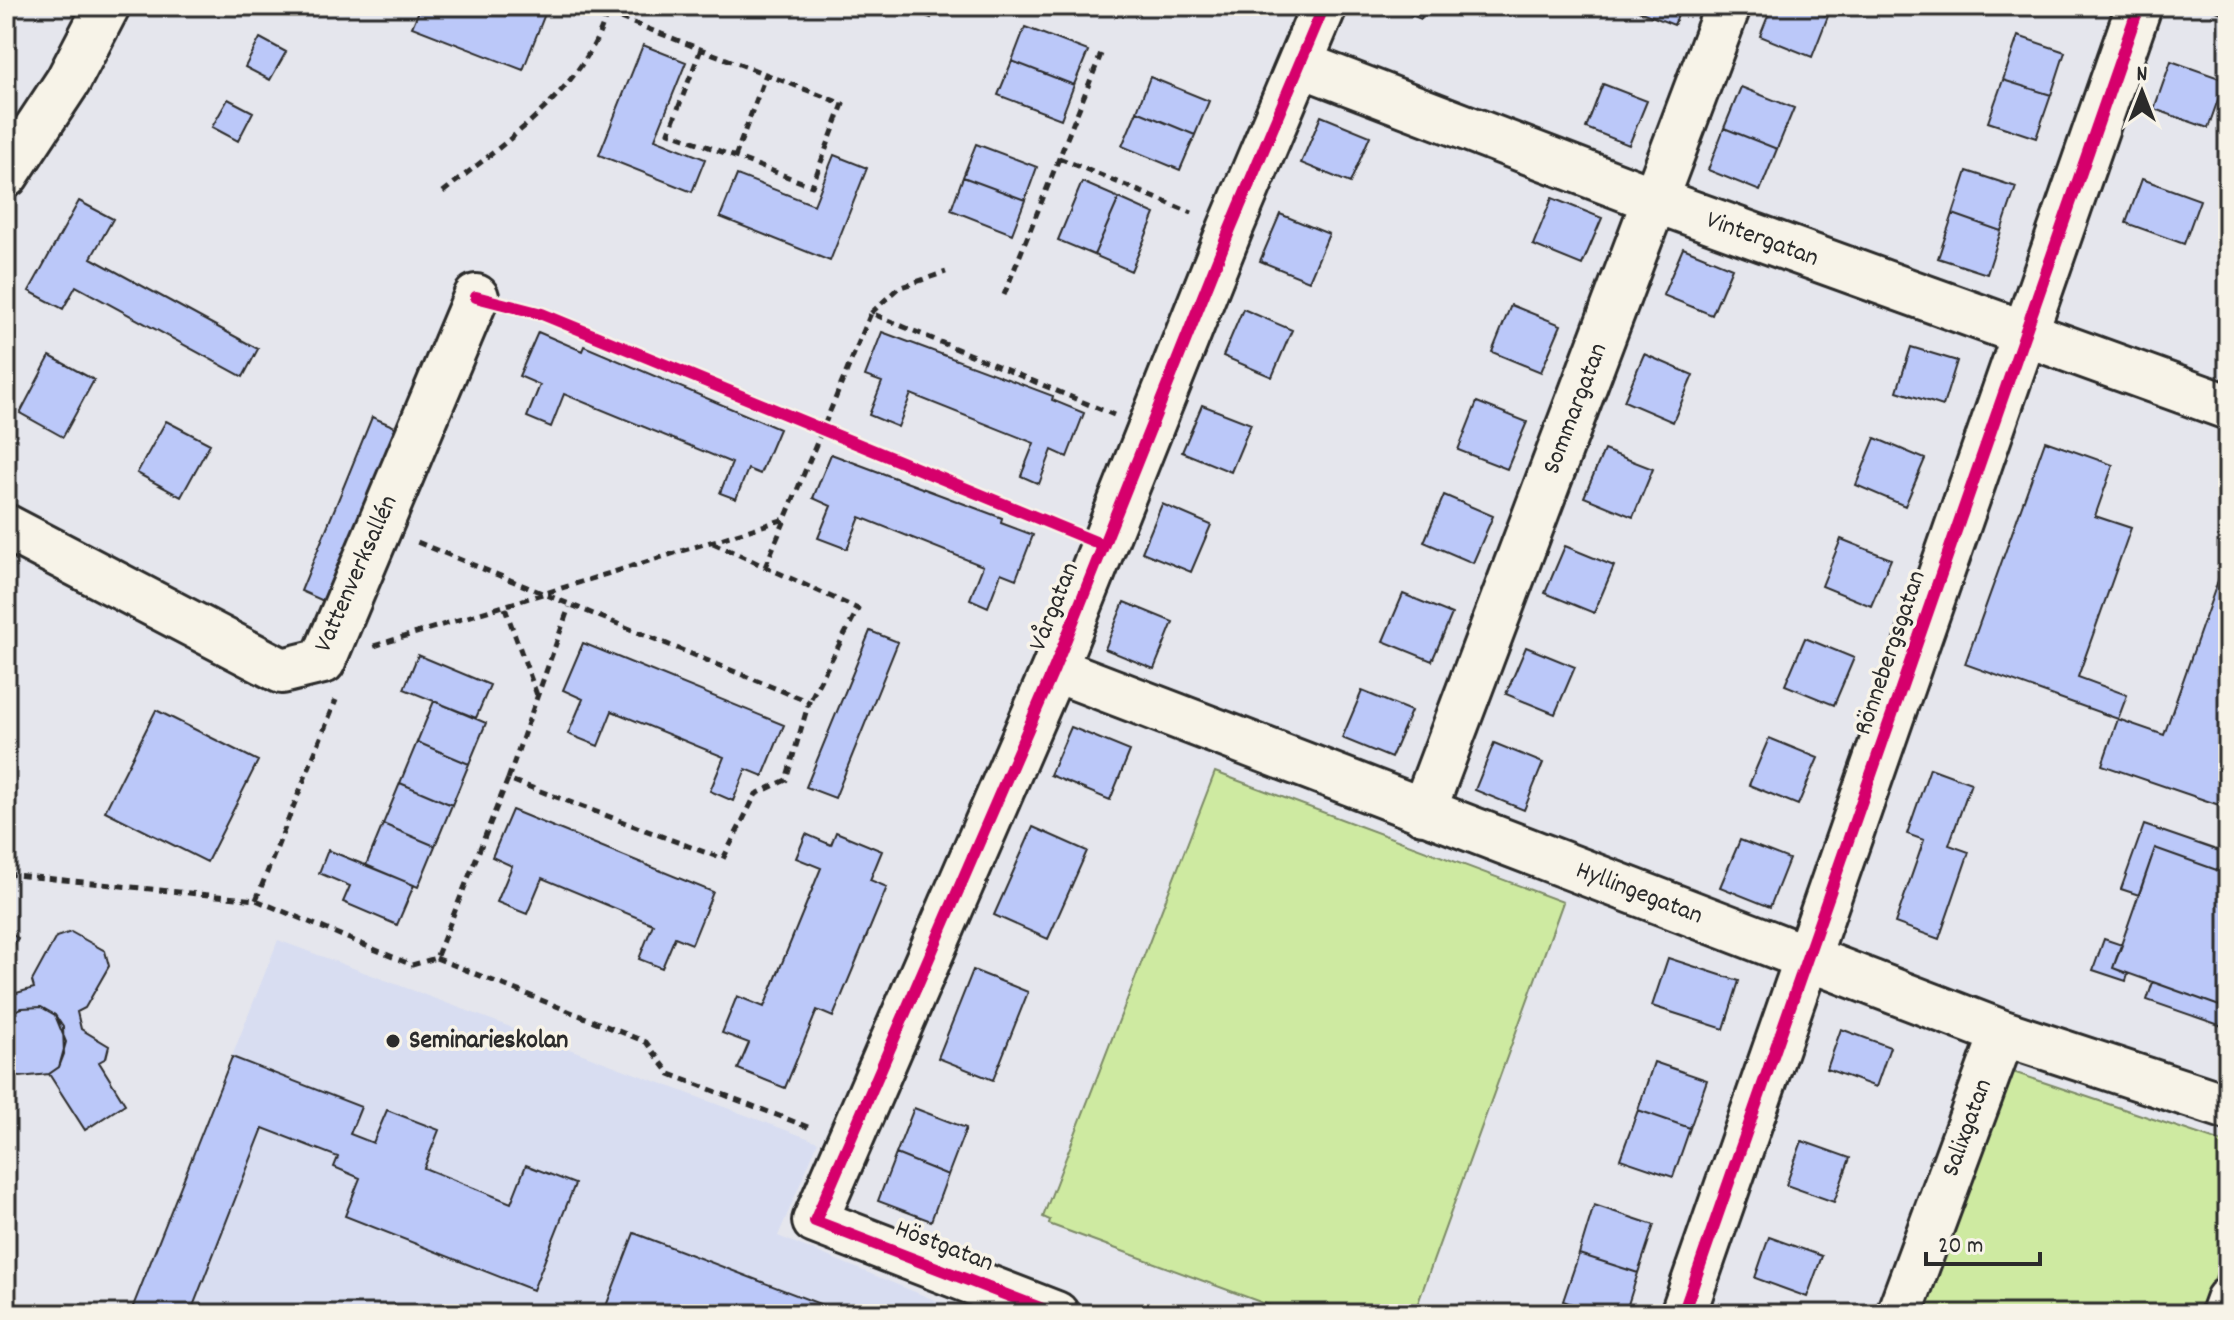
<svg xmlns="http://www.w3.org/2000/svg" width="2234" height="1320" font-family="Dekko,sans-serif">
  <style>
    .built { fill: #d8ddf1 }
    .green { fill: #ceeaa1; stroke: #7c8a66; stroke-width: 2 }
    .building { fill: #bbc8f9; stroke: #2b2b2b; stroke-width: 2 }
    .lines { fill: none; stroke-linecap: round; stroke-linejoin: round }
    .minor-casing { stroke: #2b2b2b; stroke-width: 50 }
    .path { stroke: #2b2b2b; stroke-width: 5; stroke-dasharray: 8 6; stroke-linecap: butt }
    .minor { stroke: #f7f3e8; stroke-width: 44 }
    .cycleway-casing { stroke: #f7f3e8; stroke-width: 17 }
    .cycleway { stroke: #d6006c; stroke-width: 12 }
    .poi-dot { fill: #2b2b2b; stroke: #f7f3e8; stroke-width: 3 }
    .labels { text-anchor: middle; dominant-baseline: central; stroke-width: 7; stroke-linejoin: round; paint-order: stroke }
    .street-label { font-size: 26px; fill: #2b2b2b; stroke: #f7f3e8 }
    .poi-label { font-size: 26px; font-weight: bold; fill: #2b2b2b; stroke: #f7f3e8; text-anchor: start }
  </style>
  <rect width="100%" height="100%" fill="#e5e6ed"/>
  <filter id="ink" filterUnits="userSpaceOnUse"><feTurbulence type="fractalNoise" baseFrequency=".0125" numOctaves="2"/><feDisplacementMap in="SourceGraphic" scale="16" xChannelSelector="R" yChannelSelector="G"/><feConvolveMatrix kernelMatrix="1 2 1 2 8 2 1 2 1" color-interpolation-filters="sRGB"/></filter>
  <g filter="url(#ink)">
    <path class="built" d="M278 940 818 1142 778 1236 969 1314H130Z"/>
    <path class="green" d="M1215 772 1563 902 1414 1314H1293L1049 1224 1050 1220 1043 1217Z
      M2004 1069 2228 1144V1241L2202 1314H1915Z"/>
    <path class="building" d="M421 6H484L507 15 510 6H548L523 70 412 27Z
      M900 6H936L931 18Z
      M1389 6H1426L1421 19Z
      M1626 6H1682L1674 25Z
      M1772 6H1802L1828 16 1812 57 1760 36Z
      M1802 6H1832L1828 16Z
      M2202 6H2228V15Z
      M1025 27 1088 51 1074 85 1012 61Z
      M2018 36 2065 52 2051 95 2003 80Z
      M260 38 286 52 270 80 245 67Z
      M643 45 686 62 655 139 705 159 692 192 599 155Z
      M1012 61 1074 85 1061 119 998 95Z
      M2171 61 2225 80 2208 128 2154 109Z
      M1150 77 1209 101 1195 135 1137 111Z
      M2003 80 2051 95 2036 138 1988 122Z
      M1603 84 1647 101 1629 145 1586 128Z
      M1741 87 1794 108 1777 149 1724 128Z
      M228 99 253 112 238 141 212 127Z
      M1137 111 1195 135 1180 170 1122 146Z
      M1321 116 1370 136 1350 183 1301 163Z
      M1724 128 1777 149 1760 191 1708 170Z
      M976 144 1037 167 1025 200 963 177Z
      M834 155 867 168 830 261 720 217 737 175 814 205Z
      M1967 171 2016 187 2001 231 1953 214Z
      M963 177 1025 200 1012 234 951 210Z
      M2142 179 2200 200 2184 244 2126 223Z
      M1082 182 1119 198 1094 255 1058 240Z
      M1119 198 1155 214 1131 271 1094 255Z
      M1552 198 1602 218 1582 265 1533 245Z
      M79 201 113 219 91 258 258 349 243 377 76 286 63 309 29 291Z
      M1280 214 1329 234 1309 281 1260 261Z
      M1953 214 2001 231 1987 274 1938 258Z
      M1683 248 1732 268 1712 315 1663 295Z
      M1511 305 1561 325 1541 372 1492 352Z
      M1243 309 1292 330 1272 377 1223 356Z
      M538 332 582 351 584 346 779 429 760 474 748 469 736 499 720 493 732 463 564 394 551 427 527 417 540 385 519 376Z
      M882 332 1053 396 1052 400 1084 413 1067 457 1052 450 1039 484 1021 476 1034 443 911 394 898 427 869 415 882 382 865 376Z
      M1911 347 1957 361 1943 406 1897 391Z
      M1644 354 1693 375 1673 422 1624 401Z
      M50 356 94 380 63 437 20 413Z
      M1477 402 1527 422 1507 469 1458 450Z
      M1202 405 1251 424 1231 472 1182 452Z
      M372 417 409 433 337 607 301 591Z
      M166 421 210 444 181 497 137 473Z
      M1875 438 1925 459 1905 506 1856 485Z
      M2045 441 2113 465 2095 516 2131 528 2078 677 2127 695 2118 719 1965 664Z
      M1604 450 1653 469 1633 517 1584 497Z
      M831 454 1002 518 1001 523 1033 535 1016 579 1001 573 988 607 970 599 983 566 860 517 847 549 818 538 831 506 813 498Z
      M1444 495 1493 516 1473 563 1424 542Z
      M1162 504 1211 525 1191 572 1142 552Z
      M1841 539 1891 559 1871 606 1822 586Z
      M1565 546 1614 566 1594 613 1545 593Z
      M2228 552V808L2102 765 2118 719 2164 735Z
      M1403 594 1452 614 1432 661 1383 641Z
      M1124 602 1173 622 1154 669 1105 649Z
      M870 631 898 642 835 798 806 787Z
      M1805 638 1854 658 1834 705 1785 685Z
      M583 643 784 725 763 776 746 769 733 801 710 791 724 757 612 711 598 746 568 734 583 699 563 690Z
      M1526 647 1575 667 1555 714 1506 694Z
      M418 655 490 685 476 718 404 689Z
      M1362 691 1411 711 1391 758 1342 738Z
      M434 701 486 723 469 764 417 742Z
      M156 710 258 761 207 862 105 811Z
      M1071 727 1130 751 1110 800 1050 775Z
      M1769 738 1818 758 1798 805 1749 785Z
      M417 742 469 764 452 805 400 783Z
      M1494 743 1543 763 1524 810 1475 790Z
      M1930 768 1971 783 1949 845 1969 852 1939 939 1895 923 1924 840 1907 834Z
      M400 783 452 805 435 846 383 824Z
      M512 810 713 892 692 944 675 937 662 968 639 959 653 924 542 878 527 914 497 902 512 866 492 857Z
      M383 824 435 846 418 887 366 865Z
      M2144 825 2228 854V874L2155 848 2139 895 2121 889Z
      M1033 827 1087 851 1048 939 994 915Z
      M836 832 882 851 870 880 887 887 833 1017 817 1010 785 1088 738 1069 749 1043 722 1033 737 996 764 1007 821 868 796 858 806 834 831 845Z
      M1740 840 1789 859 1770 907 1720 887Z
      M2155 848 2228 874V1009L2113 968Z
      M328 850 414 885 397 925 343 902 350 886 319 873Z
      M6 931 18 938 6 959Z
      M71 932 105 951 109 966 85 1008 77 1012 81 1029 109 1046 106 1058 99 1062 125 1104 85 1130 49 1074 59 1067 66 1042 55 1015 41 1007 22 1008 6 1014V996L34 988 32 981 56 937Z
      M2104 939 2122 945 2113 968 2128 974 2126 981 2093 970Z
      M1668 958 1739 981 1724 1029 1652 1006Z
      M973 970 1028 992 993 1080 938 1058Z
      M2153 982 2228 1009V1028L2147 1000Z
      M41 1007 55 1015 63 1027 64 1054 59 1067 49 1074 20 1077 6 1067V1014L22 1008Z
      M1841 1029 1890 1047 1876 1087 1827 1069Z
      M232 1057 361 1107 350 1134 373 1143 387 1110 439 1130 424 1168 511 1203 526 1165 575 1184 533 1290 345 1216 360 1178 334 1167 338 1157 263 1128 190 1314H130Z
      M1654 1062 1707 1080 1690 1128 1638 1110Z
      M914 1108 966 1128 948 1175 896 1154Z
      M1638 1110 1690 1128 1673 1177 1620 1159Z
      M1802 1141 1850 1158 1834 1202 1786 1185Z
      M896 1154 948 1175 931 1221 878 1201Z
      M1594 1205 1654 1225 1638 1273 1579 1254Z
      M634 1233 846 1314H603Z
      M1769 1237 1822 1256 1807 1297 1755 1278Z
      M1579 1254 1638 1273 1625 1314H1602L1563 1301Z"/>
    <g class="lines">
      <defs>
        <path id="minor" d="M1300 64 1655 200 2228 407
          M6 175 68 81 107 6
          M6 527 282 671 323 661 476 297
          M1054 669 2003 1033 2228 1107
          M1423 812 1728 6
          M1056 1314 815 1221 1054 669 1230 229 1324 6
          M1683 1314 2139 6
          M1899 1314 2003 1033
          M2223 1314 2228 1300"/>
      </defs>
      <use href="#minor" class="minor-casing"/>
      <path class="path" d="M607 13 843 104 812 186 669 132 701 49
        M735 157 766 74
        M1059 158 1192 213
        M443 192C505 142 588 88 609 6
        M1004 295 1101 54
        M871 313 898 288 946 272
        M713 543 858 609 809 702
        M765 567 785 520
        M505 608 537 695
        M374 646 785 519 871 313 1114 415
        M508 779 569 607
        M6 874 256 900 412 965 436 958 508 779 723 859 756 794 786 780 809 702 417 542
        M256 900 336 700
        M436 958 646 1042 670 1074 813 1129"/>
      <use href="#minor" class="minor"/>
      <defs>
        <path id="cycleway" d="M476 297 542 314 1103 545
          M1056 1314 815 1221 1054 669 1230 229 1324 6
          M1683 1314 2139 6"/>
      </defs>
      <use href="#cycleway" class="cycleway-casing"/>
      <use href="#cycleway" class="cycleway"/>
    </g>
  </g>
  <circle class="poi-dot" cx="393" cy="1041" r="8"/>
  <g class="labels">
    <g class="street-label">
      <text transform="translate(1762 240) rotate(20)">Vintergatan</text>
      <text transform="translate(1576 409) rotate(-69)">Sommargatan</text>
      <text transform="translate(357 574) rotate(-66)">Vattenverksallén</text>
      <text transform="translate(1055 607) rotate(-68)">Vårgatan</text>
      <text transform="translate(1891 653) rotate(-71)">Rönnebergsgatan</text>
      <text transform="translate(1639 894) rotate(21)">Hyllingegatan</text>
      <text transform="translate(1968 1128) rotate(-70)">Salixgatan</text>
      <text transform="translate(944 1247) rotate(21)">Höstgatan</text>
    </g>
    <g class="poi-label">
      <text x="409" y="1041">Seminarieskolan</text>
    </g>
  </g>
  <rect width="2234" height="1320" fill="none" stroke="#f7f3e8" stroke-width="32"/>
  <rect x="16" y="16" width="2202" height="1288" fill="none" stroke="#2b2b2b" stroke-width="3" filter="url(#ink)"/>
  <g transform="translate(2142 92)" stroke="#f7f3e8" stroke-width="6" paint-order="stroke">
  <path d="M0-6L14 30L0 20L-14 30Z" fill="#2b2b2b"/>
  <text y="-12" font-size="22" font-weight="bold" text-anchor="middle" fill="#2b2b2b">N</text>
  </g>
  <path d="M1926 1252v12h114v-12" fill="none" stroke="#2b2b2b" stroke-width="4"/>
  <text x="1938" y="1252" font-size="24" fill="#2b2b2b" stroke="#f7f3e8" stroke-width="6" paint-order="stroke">20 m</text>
</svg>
